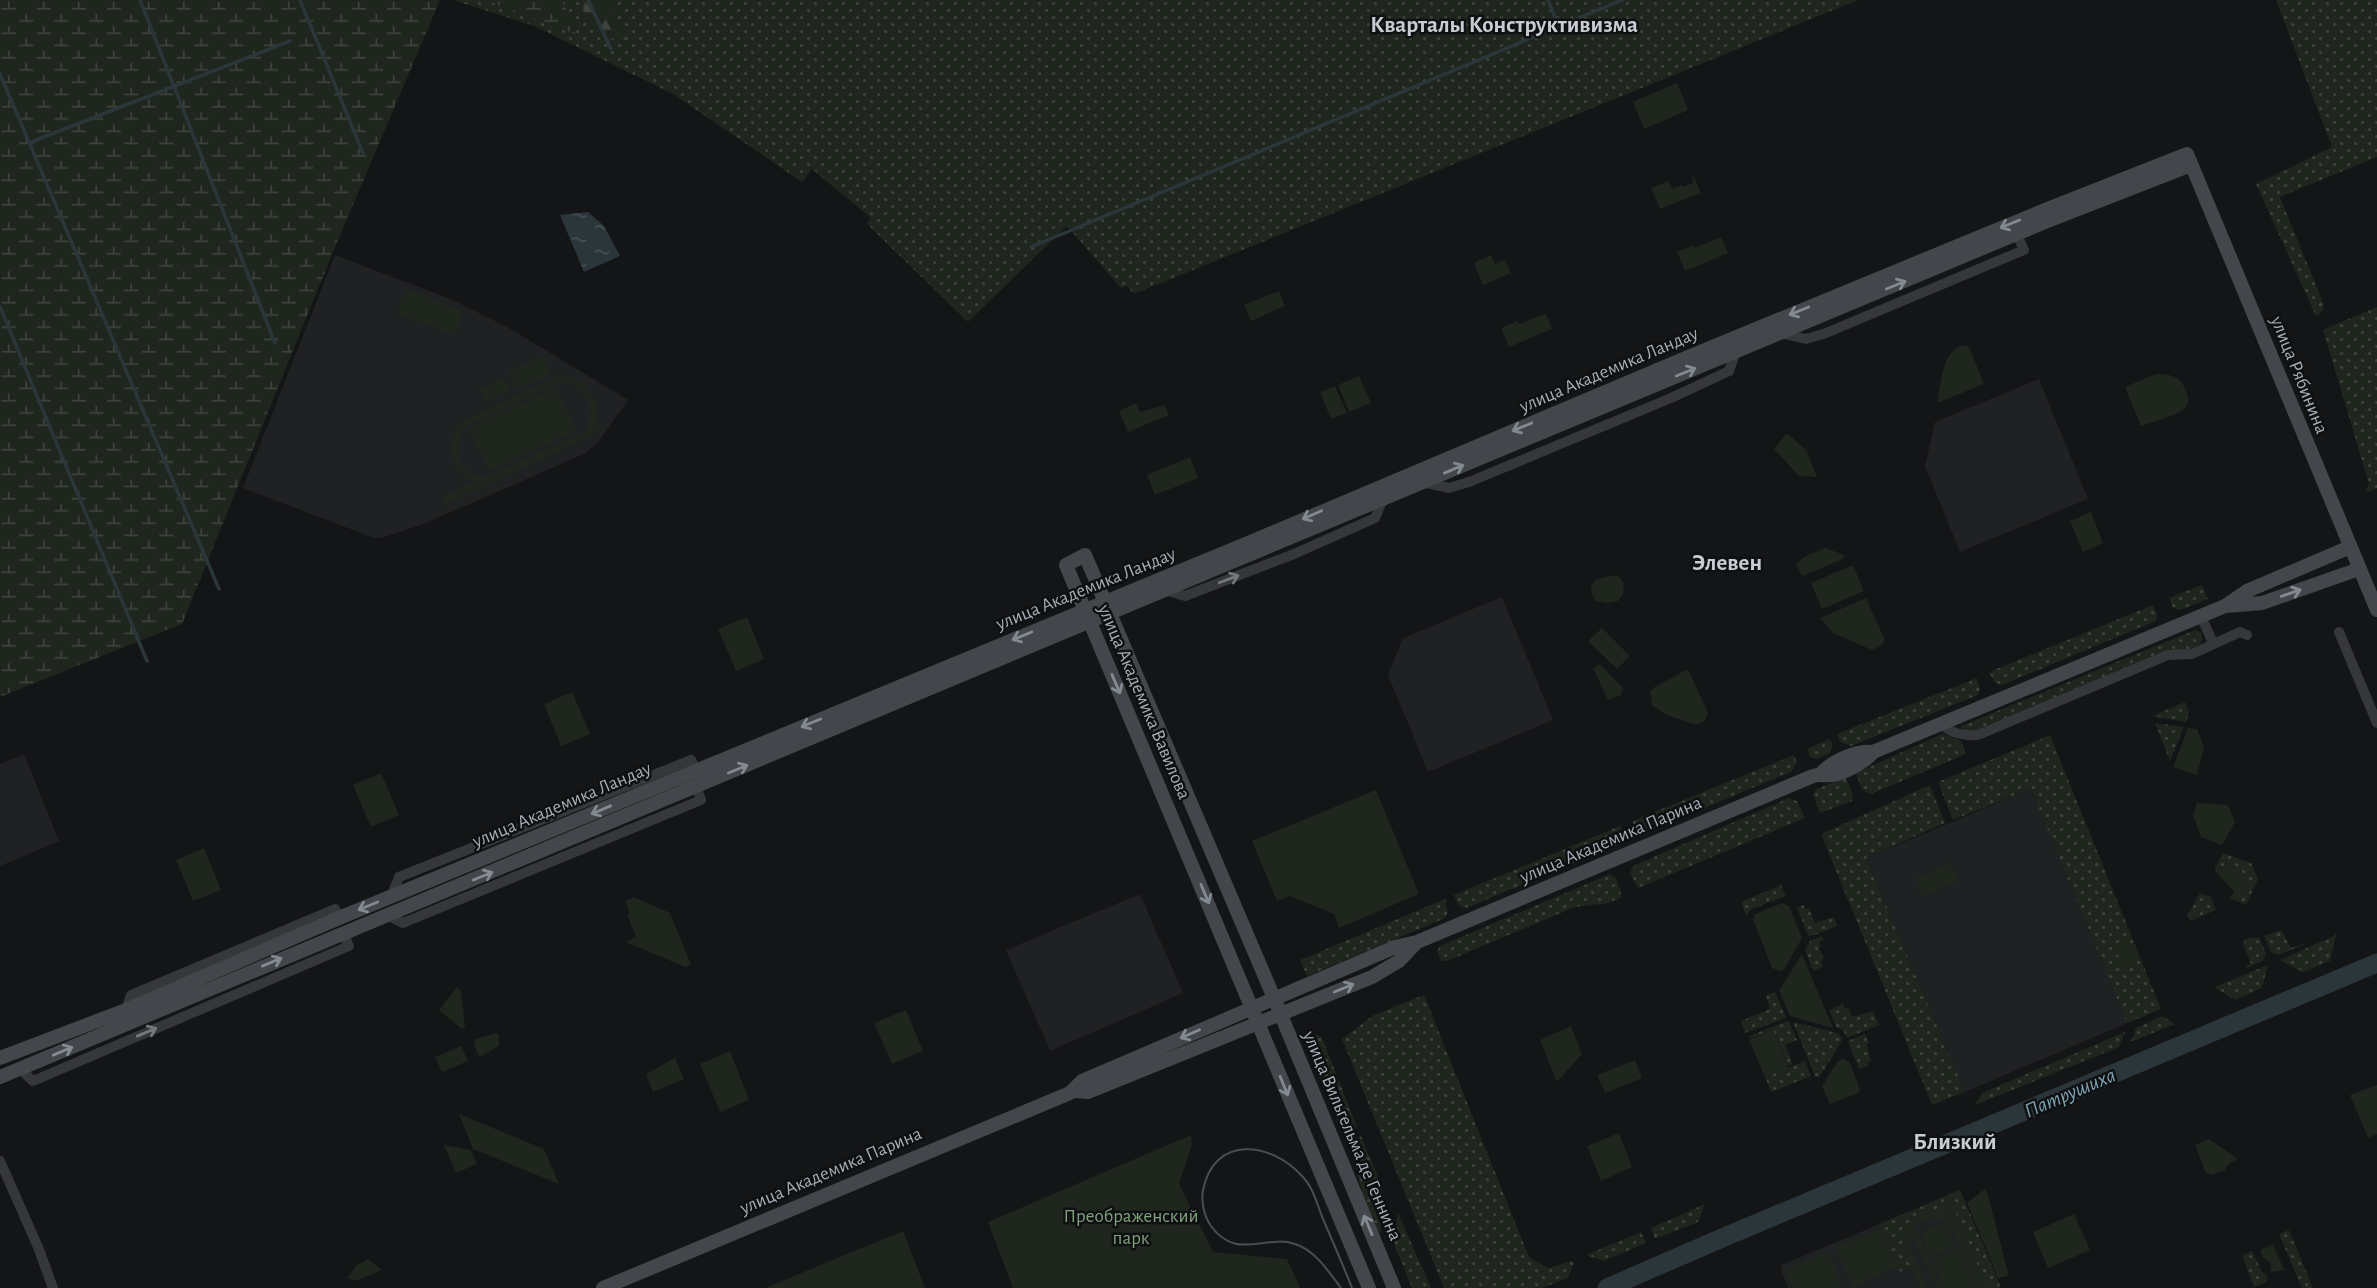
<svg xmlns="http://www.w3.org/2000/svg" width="2377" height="1288" font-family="'Alegreya Sans',sans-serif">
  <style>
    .built { fill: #202123 }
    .grass { fill: url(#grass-dots) }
    .forest { fill: url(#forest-firs) }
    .wetland { fill: url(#wetland-marsh) }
    .park { fill: #1f261e; fill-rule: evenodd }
    .water { fill: url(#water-ripples) }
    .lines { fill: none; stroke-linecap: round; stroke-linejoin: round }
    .stream { stroke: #2a363a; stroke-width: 3.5 }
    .river { stroke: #2a363a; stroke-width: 19 }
    .street { stroke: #35373b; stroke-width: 10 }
    .secondary { stroke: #43474b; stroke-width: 14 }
    .tram { stroke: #4a4e52; stroke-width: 2 }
    .oneway { stroke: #838a91 }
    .oneway2 { stroke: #73787f }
    .labels { text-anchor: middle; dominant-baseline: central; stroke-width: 5; stroke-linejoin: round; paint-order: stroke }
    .street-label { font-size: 19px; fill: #a6aeb7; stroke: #0f1011 }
    .park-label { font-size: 19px; fill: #80a27d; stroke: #0f1011 }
    .water-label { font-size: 21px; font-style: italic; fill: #7ca2b2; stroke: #0f1011 }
    .quarter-label { font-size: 23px; font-weight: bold; fill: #c7ccd3; stroke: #0f1011 }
  </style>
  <defs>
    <pattern id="grass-dots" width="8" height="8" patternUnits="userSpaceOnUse" patternTransform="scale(1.75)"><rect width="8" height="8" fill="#1f261e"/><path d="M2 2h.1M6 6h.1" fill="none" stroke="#3d433c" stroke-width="1.8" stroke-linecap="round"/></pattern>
    <pattern id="forest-firs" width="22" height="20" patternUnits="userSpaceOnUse" patternTransform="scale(1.75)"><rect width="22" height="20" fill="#1f261e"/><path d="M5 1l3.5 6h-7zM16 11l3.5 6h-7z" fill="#3d433c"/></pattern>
    <pattern id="wetland-marsh" width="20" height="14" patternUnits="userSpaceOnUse" patternTransform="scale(1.75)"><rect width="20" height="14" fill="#1f261e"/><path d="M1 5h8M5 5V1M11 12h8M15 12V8" fill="none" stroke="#3d433c"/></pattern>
    <pattern id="water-ripples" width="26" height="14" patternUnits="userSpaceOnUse" patternTransform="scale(1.75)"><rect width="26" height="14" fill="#2a363a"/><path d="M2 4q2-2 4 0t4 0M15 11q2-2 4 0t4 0" fill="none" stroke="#465154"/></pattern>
  </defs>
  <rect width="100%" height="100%" fill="#141516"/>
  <path class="built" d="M335 255 453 300 507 327 628 400 599 441 586 453 426 523 381 538H374L243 488Z
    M2039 379 2088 499 1960 552 1925 466 1935 422Z
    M1502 597 1553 720 1428 772 1388 675 1403 638Z
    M24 754 59 841 0 866V764Z
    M2031 789 2127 1023 1965 1092 1866 858Z
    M1140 894 1183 993 1050 1051 1006 950Z
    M1960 1190 2001 1288H1788L1781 1270 1782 1265Z"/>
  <path class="grass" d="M453 0H1858L1134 294 1127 286 1121 288 1067 226 968 322 867 224 871 218 812 169 802 182 673 94 534 26Z
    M2276 0H2377V157L2280 197 2324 305 2321 313 2316 316 2256 184 2332 147Z
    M2377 307V488L2365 493 2369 484 2323 330Z
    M2202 585 2208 599 2180 610 2173 608 2169 598Z
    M2153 605 2157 615 2156 621 2002 685 1995 683 1989 672Z
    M2195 630 2200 632 2203 639 2200 645 2189 650 1977 731 1961 730V726Z
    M1977 678 1980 689 1978 695 1851 746 1840 742 1837 734Z
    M2185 702 2189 712 2186 722 2152 716Z
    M2155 723 2184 727 2170 761Z
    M1942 734 1961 741 1966 754 1871 794 1862 790 1856 773Z
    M2050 735 2161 1009 2127 1023 2031 789 1953 820 1938 782Z
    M1829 739 1833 745 1829 754 1816 759 1810 757 1807 749Z
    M1794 755 1797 763 1791 772 1644 833 1636 830 1632 821Z
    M1846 777 1853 796 1852 801 1820 813 1813 795 1816 789Z
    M1930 785 1945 823 1866 858 1965 1092 1932 1105 1821 834Z
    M1789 798 1797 801 1805 818 1638 888 1630 873 1633 866Z
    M1620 826 1624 836 1621 844 1466 908 1459 906 1454 895Z
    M2223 853 2251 863 2258 879 2246 905 2229 898 2235 892 2238 895 2249 885 2228 862 2216 872 2215 868Z
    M1610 874 1616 878 1622 897 1609 903 1575 907 1447 961H1441L1437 951 1440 946Z
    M1781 885 1786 896 1752 909 1746 915 1741 902Z
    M2200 893 2211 897 2216 910 2190 921 2187 916Z
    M1445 899 1448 913 1443 919 1307 976 1300 960Z
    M1804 905 1805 909 1809 908 1815 923 1834 917 1837 926 1809 937 1797 908Z
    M2281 930 2291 948 2313 941 2278 955 2271 952 2264 936Z
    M2336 935 2330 961 2303 972 2280 960Z
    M1822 936 1823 940 1819 942 1821 947 1819 948 1824 959 1821 961 1823 967 1813 971 1805 950 1810 941Z
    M2259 937 2266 954 2263 961 2246 968V966L2251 964 2243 944 2245 939Z
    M2268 965 2262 988 2235 1000 2214 987Z
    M1775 992 1786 1018 1745 1033 1741 1021 1770 1009 1766 995Z
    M1424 995 1529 1257 1548 1268 1572 1261 1574 1262 1568 1278 1542 1288H1444L1342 1039 1374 1015Z
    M1843 1004 1845 1009 1848 1008 1852 1017 1873 1011 1879 1025 1847 1038 1843 1030 1837 1028 1829 1010Z
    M2162 1016 2175 1024 2131 1042 2136 1028Z
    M1787 1021H1789L1797 1040 1785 1045 1793 1064 1788 1066 1773 1029 1749 1039 1750 1036Z
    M1793 1022 1837 1033 1843 1039 1819 1078 1815 1076Z
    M2125 1032 2119 1047 1975 1105 1982 1093Z
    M1312 1034 1320 1036 1323 1040 1357 1127 1347 1131 1341 1129 1303 1038Z
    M1865 1034 1869 1043 1866 1044 1871 1061 1868 1062 1869 1065 1859 1069 1848 1041Z
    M1805 1061 1811 1076 1771 1092 1765 1077Z
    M1361 1136 1382 1187 1381 1232 1379 1234 1364 1199 1349 1142Z
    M1960 1190 2001 1288H1987L1950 1200 1947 1212 1933 1209 1917 1214 1904 1248 1911 1267 1900 1272 1881 1224Z
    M1705 1204 1698 1222 1655 1239 1651 1228Z
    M1398 1213 1431 1288H1412L1393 1242Z
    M2289 1230 2313 1288H2302L2279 1234Z
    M1641 1232 1646 1243 1604 1261 1586 1255Z
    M2252 1251 2262 1272 2267 1276V1282L2254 1287 2242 1255Z"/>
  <path class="forest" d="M580 0H609L627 40 596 37Z"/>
  <path class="wetland" d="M0 0H440L333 252 182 624 0 697Z
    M485 0H562L576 34Z"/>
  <path class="park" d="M1677 83 1688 110 1644 129 1633 102Z
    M1694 177 1701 193 1660 209 1651 188 1668 181 1672 189 1682 185 1683 187 1693 183 1692 178Z
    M1721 237 1728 253 1685 271 1677 252 1694 245 1695 248Z
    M1491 255 1495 264 1505 260 1511 273 1483 285 1474 263Z
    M408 289 461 310 463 314 456 333 452 335 400 315 398 310 405 290Z
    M1279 291 1285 306 1251 321 1244 305Z
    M1546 313 1552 329 1509 347 1501 328 1517 321 1519 324Z
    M1963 345 1969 347 1984 384 1937 403C1941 384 1942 350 1963 345Z
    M543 356 551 375 516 389 508 371Z
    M2156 374C2163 374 2171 374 2178 379 2185 385 2193 401 2184 409 2174 417 2154 421 2141 426L2125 387Z
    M560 375C587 376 604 401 595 426L599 425 602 431 445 505 441 498 473 482C449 469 443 439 465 420ZM561 382C588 384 598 411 584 432L486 477C457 474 450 447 466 426Z
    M1359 376 1371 403 1349 412 1338 385Z
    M504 377 510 390 485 402 479 390Z
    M1335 386 1347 413 1331 419 1320 392Z
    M556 387 576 431 490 471 468 429Z
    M1136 403 1140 412 1165 405 1169 415 1128 432 1119 411Z
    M1787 433 1806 450 1817 477 1799 476 1774 449Z
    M1190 457 1198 478 1155 495 1147 475Z
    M2091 512 2103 543 2083 552 2070 521Z
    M1825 548 1845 555 1843 559 1802 576 1796 565 1804 557Z
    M1853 565 1864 591 1822 609 1811 583Z
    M1618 575 1624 583 1623 594 1618 601 1607 603 1596 601C1590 592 1589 588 1596 579Z
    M1866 598 1884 638 1883 644 1872 650 1833 633 1820 618Z
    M747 617 764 659 736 671 718 629Z
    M1602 628 1630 656 1617 669 1588 641Z
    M1600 664 1623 688 1621 695 1608 700 1593 668Z
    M1686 670 1689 671 1708 713 1705 721 1696 725 1667 715 1652 705 1650 692 1653 688Z
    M572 692 590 734 561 746 544 704Z
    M2188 728 2197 729 2204 747 2197 775 2173 767Z
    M381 773 399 815 371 827 353 785Z
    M1376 790 1419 894 1339 928 1334 914 1290 896 1277 901 1252 841Z
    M2197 803 2228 805 2235 822 2222 845 2201 837 2193 815Z
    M204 848 221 890 193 901 176 860Z
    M2228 862 2249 885 2238 896 2216 872Z
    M1951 863 1959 881 1923 896 1915 878Z
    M634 897 670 913 691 965 685 967 626 942 636 937 627 915 630 913 625 901Z
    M1782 903 1789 906 1802 938 1784 970 1780 971 1772 968 1753 919 1755 914Z
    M2129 942 2137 961 2123 967 2115 948Z
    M1802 954 1833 1028 1790 1016 1779 991Z
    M457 987 461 990 465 1027 462 1029 439 1010Z
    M906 1010 923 1051 892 1064 874 1023Z
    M1571 1026 1582 1054 1557 1082 1540 1040Z
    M1773 1029 1788 1068 1765 1077 1749 1040Z
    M496 1033 499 1035V1046L481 1056 478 1055 474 1043 476 1039Z
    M461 1046 468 1061 442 1072 435 1057Z
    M730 1051 749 1100 720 1112 700 1064Z
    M675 1058 684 1079 653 1092 646 1074Z
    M1844 1059 1850 1063 1860 1090 1858 1093 1830 1104 1822 1086 1838 1061Z
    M1635 1060 1642 1078 1605 1093 1597 1075Z
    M2377 1085V1134L2368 1138 2350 1095Z
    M459 1114 544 1149 559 1184 473 1149Z
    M1619 1133 1632 1167 1601 1181 1587 1146Z
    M1191 1135 1192 1145 1179 1184 1213 1252 1287 1259 1300 1288H1013L988 1222Z
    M2209 1139 2238 1159 2227 1165 2225 1170 2212 1175 2206 1173 2195 1145Z
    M444 1145 471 1150 477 1164 456 1173Z
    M1986 1188 2009 1276 1998 1278 1967 1203Z
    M1950 1199 1987 1288H1978L1950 1224 1934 1217 1917 1223C1902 1244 1920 1268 1928 1288H1920L1904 1248C1898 1221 1922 1204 1946 1212L1943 1202Z
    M2074 1214 2090 1250 2048 1268 2033 1232Z
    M1940 1224 1949 1227 1956 1246 1931 1256 1921 1232Z
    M1882 1228 1898 1267 1853 1288 1836 1247Z
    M903 1231 925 1288H765Z
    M1919 1233 1941 1288H1936L1913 1236Z
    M2273 1244 2284 1270 2271 1272 2270 1262 2263 1258 2260 1250Z
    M1960 1248 1977 1288H1944L1932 1260Z
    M1828 1251 1843 1288H1793L1785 1269Z
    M368 1259 382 1270 355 1281 347 1278 356 1266Z"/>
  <path class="water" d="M588 212 604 226 620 256 584 272 560 215Z"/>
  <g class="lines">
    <path class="stream" d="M140 0 275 343
      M300 0 363 153
      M588 0 611 49
      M1548 0 1559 27
      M0 74 219 589
      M31 142 290 41
      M1031 247 1622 0
      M0 307 147 661"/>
    <path class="river" d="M1607 1288 1722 1238 2377 963"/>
    <path class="street" d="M1780 333 1806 339 1826 333 2024 250 2017 235
      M1422 482 1449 488 1469 482 1671 398 1729 371 1736 351
      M1165 590 1185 596 1294 554 1375 518 1383 499
      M2201 616 2213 643
      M2339 632 2377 723
      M1942 723C1948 734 1967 736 1978 735L2168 655 2192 654 2240 632 2247 635
      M391 897 399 877 691 760 696 770
      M387 915 403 923 701 800 696 786
      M126 1010 131 995 335 909 339 918
      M20 1069 33 1081 349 946 343 933
      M0 1161 38 1247 53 1288"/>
    <path class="secondary" d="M2226 606 2262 603 2359 569
      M1821 774C1831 761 1857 750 1873 752L2225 606 2247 591 2350 547
      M0 1058 126 1010 339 918 1253 541 1693 355 2045 210 2187 154 2377 610
      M0 1077 2045 222 2191 165
      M1074 1091 1088 1092 1372 977 1399 961 1416 943
      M603 1288 1070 1093 1082 1081 1395 947 1417 942 1813 776C1821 774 1825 776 1831 775 1843 774 1867 761 1873 752
      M1369 1288 1066 565 1085 555 1274 998 1394 1288"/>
    <path class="tram" d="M1341 1288C1329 1272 1315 1250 1295 1244 1265 1234 1236 1261 1211 1226 1204 1216 1201 1202 1203 1190 1214 1135 1270 1141 1302 1176 1313 1187 1317 1204 1323 1219 1333 1242 1343 1265 1352 1288"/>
  </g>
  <defs><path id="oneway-shaft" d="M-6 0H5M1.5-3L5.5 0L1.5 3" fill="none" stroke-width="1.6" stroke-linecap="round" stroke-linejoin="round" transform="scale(1.75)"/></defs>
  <g class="oneway">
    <use href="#oneway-shaft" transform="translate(2010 224) rotate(158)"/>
    <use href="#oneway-shaft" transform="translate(1896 285) rotate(-22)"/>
    <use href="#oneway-shaft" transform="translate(1799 311) rotate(158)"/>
    <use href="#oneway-shaft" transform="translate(1686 372) rotate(-22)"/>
    <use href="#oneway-shaft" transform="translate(1522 427) rotate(158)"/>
    <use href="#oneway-shaft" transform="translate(1454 469) rotate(-23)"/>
    <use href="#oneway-shaft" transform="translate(1312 515) rotate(156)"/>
    <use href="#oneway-shaft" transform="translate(2291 593) rotate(-19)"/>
    <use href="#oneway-shaft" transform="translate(1022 636) rotate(158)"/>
    <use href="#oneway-shaft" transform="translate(1116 684) rotate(67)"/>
    <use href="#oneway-shaft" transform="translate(811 723) rotate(158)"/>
    <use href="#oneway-shaft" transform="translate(738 769) rotate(-22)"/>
    <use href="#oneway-shaft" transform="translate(601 810) rotate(157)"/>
    <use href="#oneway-shaft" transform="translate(483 876) rotate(-22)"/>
    <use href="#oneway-shaft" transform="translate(1205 894) rotate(67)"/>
    <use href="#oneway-shaft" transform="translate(368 906) rotate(158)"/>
    <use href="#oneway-shaft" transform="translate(272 962) rotate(-23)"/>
    <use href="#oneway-shaft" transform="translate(1344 988) rotate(-22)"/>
    <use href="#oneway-shaft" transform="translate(1190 1034) rotate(156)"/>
    <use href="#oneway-shaft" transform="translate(63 1051) rotate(-23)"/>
    <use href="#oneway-shaft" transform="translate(1284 1086) rotate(68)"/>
    <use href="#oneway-shaft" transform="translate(1368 1225) rotate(-113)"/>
  </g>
  <g class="oneway2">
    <use href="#oneway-shaft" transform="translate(1229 579) rotate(-21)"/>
    <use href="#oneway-shaft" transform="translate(147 1032) rotate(-23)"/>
  </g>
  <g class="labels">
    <g class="street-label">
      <text transform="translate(1609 370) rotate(-23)">улица Академика Ландау</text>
      <text transform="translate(2299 375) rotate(68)">улица Рябинина</text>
      <text transform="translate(1086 589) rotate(-22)">улица Академика Ландау</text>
      <text transform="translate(1144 702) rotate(67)">улица Академика Вавилова</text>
      <text transform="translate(562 805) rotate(-23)">улица Академика Ландау</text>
      <text transform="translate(1611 840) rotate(-23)">улица Академика Парина</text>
      <text transform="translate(1352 1136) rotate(67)">улица Вильгельма де Геннина</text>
      <text transform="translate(831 1171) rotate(-23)">улица Академика Парина</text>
    </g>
    <g class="park-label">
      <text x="1131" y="1216">Преображенский<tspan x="1131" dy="22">парк</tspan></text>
    </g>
    <g class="water-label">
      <text transform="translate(2070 1093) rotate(-23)">Патрушиха</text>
    </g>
    <g class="quarter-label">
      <text x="1504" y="25">Кварталы Конструктивизма</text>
      <text x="1727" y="563">Элевен</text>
      <text x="1955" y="1142">Близкий</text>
    </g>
  </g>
</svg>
